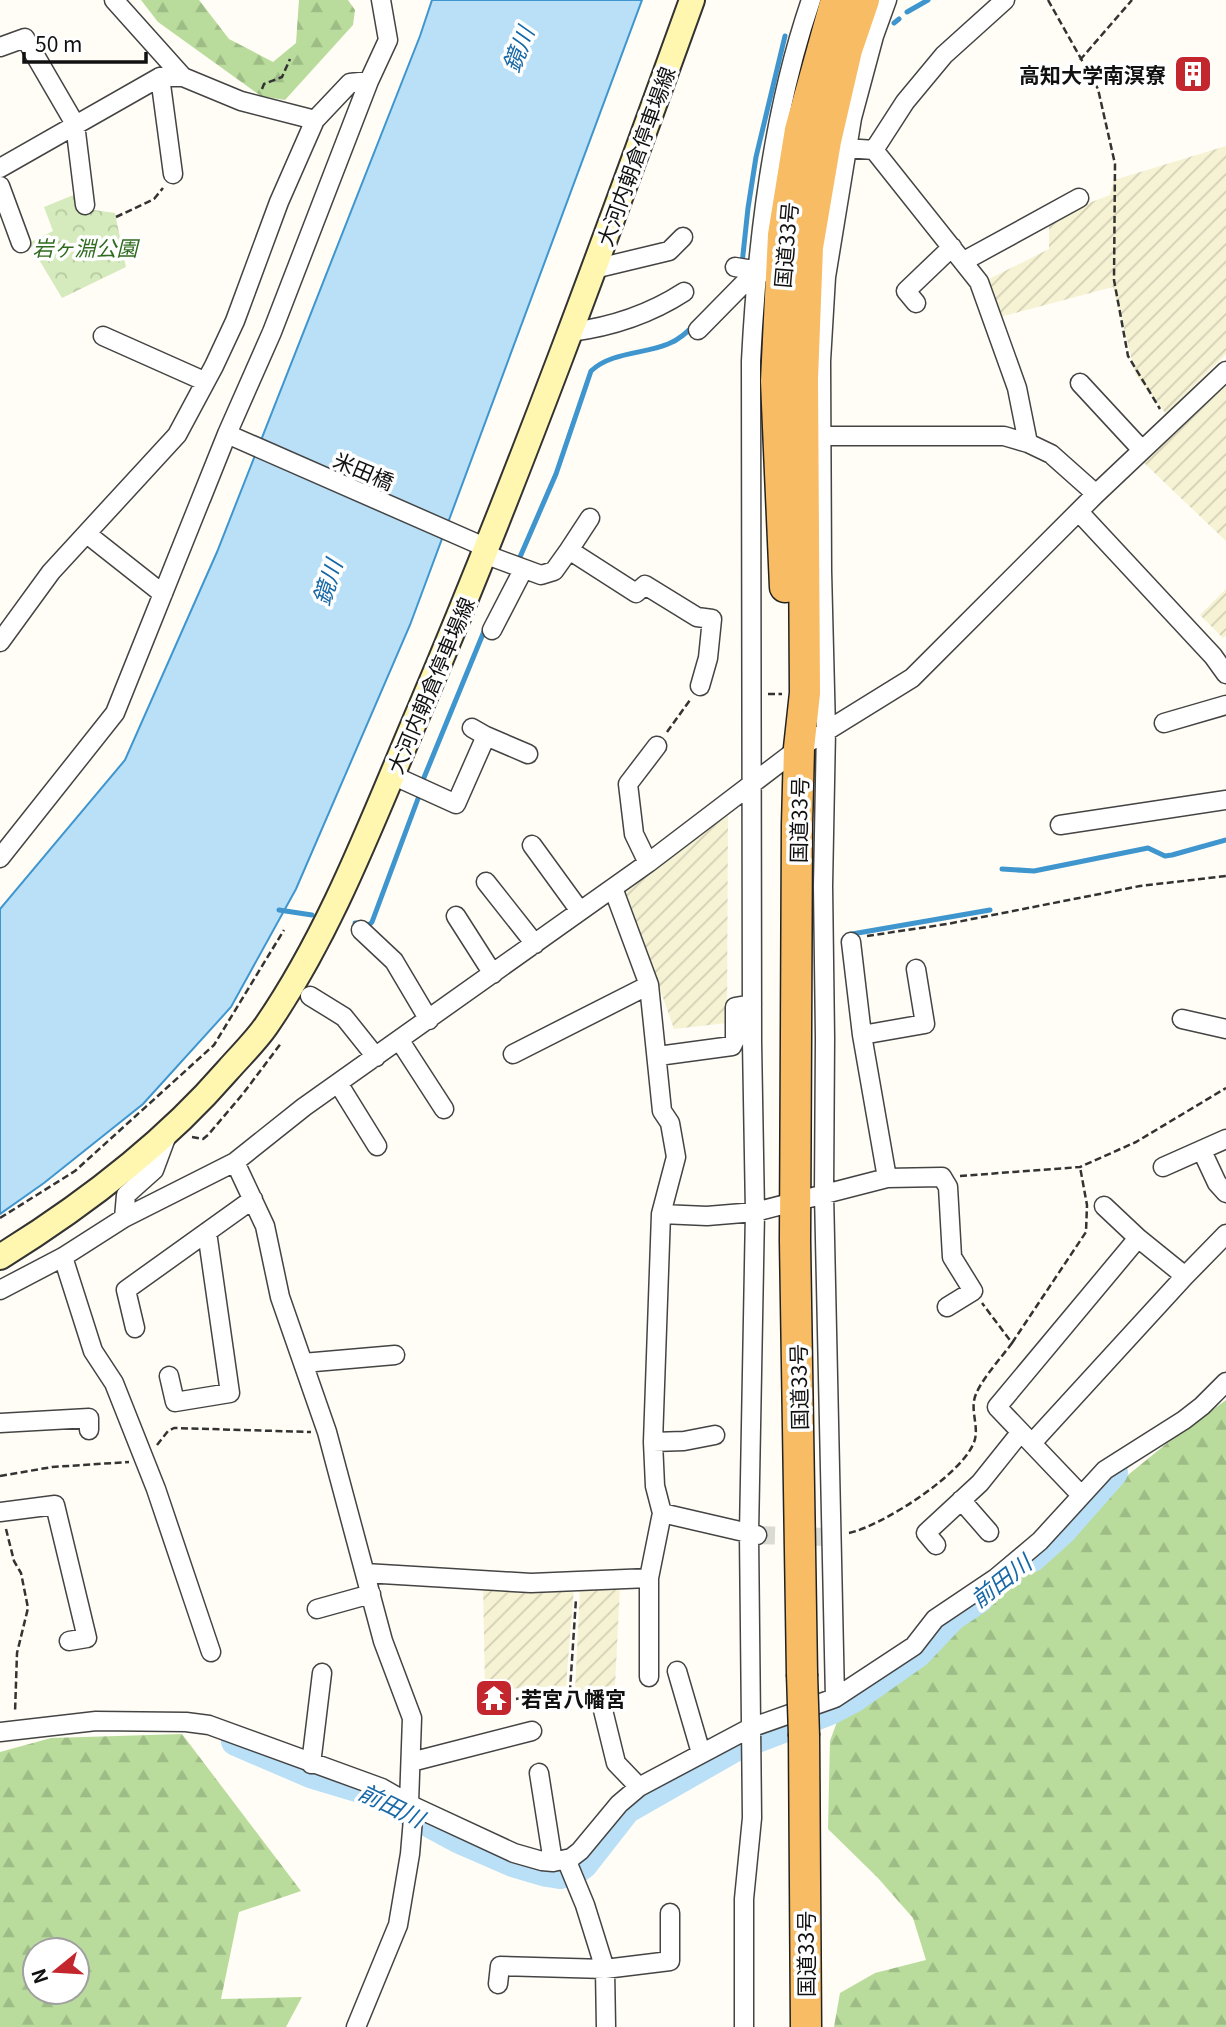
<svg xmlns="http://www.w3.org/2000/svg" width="1226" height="2027" font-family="Georgia,'Noto Sans JP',serif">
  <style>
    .farmland { fill: url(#farmland-furrows) }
    .forest { fill: url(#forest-firs); fill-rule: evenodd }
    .park { fill: url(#park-crowns) }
    .water { fill: #b9e0f7; stroke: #3f96cf; stroke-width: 2 }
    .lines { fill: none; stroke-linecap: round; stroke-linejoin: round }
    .stream { stroke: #3f96cf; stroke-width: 5 }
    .river { stroke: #b9e0f7; stroke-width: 30 }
    .minor-tunnel { stroke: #dbdad3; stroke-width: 18; stroke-dasharray: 18 9; stroke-linecap: butt }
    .minor-casing { stroke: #444; stroke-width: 21 }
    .secondary-casing { stroke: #333; stroke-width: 28 }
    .trunk-casing { stroke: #222; stroke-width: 33 }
    .path { stroke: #333; stroke-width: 2.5; stroke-dasharray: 7 3.5; stroke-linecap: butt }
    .minor { stroke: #fff; stroke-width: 18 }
    .secondary { stroke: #fff6b0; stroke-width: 24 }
    .trunk { stroke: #f7bc64; stroke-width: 30 }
    .trunk-bridge-casing { stroke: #222; stroke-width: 33; stroke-linecap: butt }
    .trunk-bridge { stroke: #f7bc64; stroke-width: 30 }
    .labels { text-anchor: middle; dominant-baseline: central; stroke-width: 7; stroke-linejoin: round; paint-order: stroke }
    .poi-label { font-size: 21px; font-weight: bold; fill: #111; stroke: #fff; text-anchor: end }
    .street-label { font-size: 21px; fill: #111; stroke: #fff }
    .park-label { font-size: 21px; font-style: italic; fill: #2f6b1f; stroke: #fff }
    .water-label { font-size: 23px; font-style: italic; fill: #1768a6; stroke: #fff }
  </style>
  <defs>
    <pattern id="farmland-furrows" width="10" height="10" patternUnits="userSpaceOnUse" patternTransform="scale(1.75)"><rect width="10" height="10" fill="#f6f3d4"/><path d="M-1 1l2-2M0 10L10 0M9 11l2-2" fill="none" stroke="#d2cfb5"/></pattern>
    <pattern id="forest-firs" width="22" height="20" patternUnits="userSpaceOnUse" patternTransform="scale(1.75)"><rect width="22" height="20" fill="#b9dc9c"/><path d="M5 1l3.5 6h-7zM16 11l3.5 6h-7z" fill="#9ebc85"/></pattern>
    <pattern id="park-crowns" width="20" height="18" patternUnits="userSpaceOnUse" patternTransform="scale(1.75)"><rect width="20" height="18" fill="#d5ebbd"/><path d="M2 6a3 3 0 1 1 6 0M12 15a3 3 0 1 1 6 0" fill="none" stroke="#b6c8a1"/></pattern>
  </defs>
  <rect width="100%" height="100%" fill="#fffdf5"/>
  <path class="farmland" d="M1226 146V354L1166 414 1136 375 1113 287 1000 317 987 280 1049 249V218L1110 195 1114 180Z
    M1226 380V541L1142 461Z
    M1226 589V636L1223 638 1200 615Z
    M728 815 727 1023 674 1029 625 890Z
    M483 1586 574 1587 566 1686 485 1690Z
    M580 1588H620L615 1685 575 1692Z"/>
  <path class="forest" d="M141 0H199L229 39 273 62 296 43 299 0H348L355 10 353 25 285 100 261 96 158 22Z
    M1226 1400V2027H834L840 1993 875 1973 926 1960 913 1918 878 1878 828 1829 830 1741 838 1719 867 1700 921 1655 950 1622 980 1607 1064 1539 1091 1505 1171 1440Z
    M182 1734 301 1891 239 1912 221 1999 302 1997 286 2027H0V1752L51 1738ZM35 1950H77V1992H35Z"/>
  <path class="park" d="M76 194 87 209 115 213 126 267 62 298 29 243 53 231 44 207Z"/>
  <path class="water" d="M432 0H642L410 625 296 889 231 1007 143 1104 44 1183 0 1214V909L125 760 217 552 420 36Z"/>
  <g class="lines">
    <path class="stream" d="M907 12 928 0
      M894 23 899 19
      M742 264 748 208 756 157 785 36
      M520 557 556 474 591 371C611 352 644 354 668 344 679 340 687 332 695 324
      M423 780 487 624
      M1002 869 1034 871 1148 848 1165 856 1172 855 1226 840
      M279 910 312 915
      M355 923 369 925 372 922 419 796
      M852 934 990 910"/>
    <path class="river" d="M1032 1557 1062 1530 1113 1472
      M757 1738 830 1710 853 1698 917 1653 952 1616 979 1598
      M236 1741 313 1774 373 1792 460 1839 513 1862 547 1872 560 1874 575 1870 583 1864 626 1809 738 1745"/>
    <path class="minor-tunnel" d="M757 1535 825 1537"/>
    <defs>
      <path id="minor" d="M114 0 183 77
        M381 0 388 40 369 81 272 332 227 434 487 548
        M0 47 25 38 75 124 85 205
        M160 77 173 174
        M846 148 874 150 979 282 1017 388 1028 443 1051 454 1096 494
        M874 150 905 102 944 55 1005 0
        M0 168 160 77H183L241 101 315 120
        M0 186 21 243
        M964 261 1079 198
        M735 267 766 272
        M594 269 669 251 683 237
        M916 303 906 291 952 247
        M698 330 756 271
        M571 332C610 327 650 314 684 292
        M103 336 204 381
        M1080 383 1142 450
        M821 436H1004L1028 443
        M1079 512 1213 656 1226 674
        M87 534 163 594
        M569 550 590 518
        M484 554 541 575 554 571 569 550 636 593 645 585 697 617 712 619 708 658 700 686
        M492 630 523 570
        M0 642 51 572 177 435 214 366 235 321 279 202 315 120 350 83 369 81
        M1164 723 1226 705
        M472 728 486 736 528 754
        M392 775 456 804 486 736
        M1060 825 1226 800
        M532 845 580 911
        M0 858 115 713 227 434 201 499
        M648 863 634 834 628 784 657 746
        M486 882 535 944
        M456 916 493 974
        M361 930 394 961 429 1020
        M310 996 344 1017 376 1057
        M1182 1019 1226 1029
        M862 1035 925 1024 916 969
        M400 1041 444 1109
        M513 1054 649 985
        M658 1056 732 1046 735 1040V1007L752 1004
        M338 1083 377 1146
        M1202 1151 1217 1183 1226 1193
        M235 1162 265 1226 280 1297 327 1432 383 1641 412 1718 409 1803
        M1163 1167 1226 1139
        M887 1178 942 1177 948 1187 952 1257 973 1291 947 1307
        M1104 1206 1138 1238
        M661 1214 707 1216 755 1212 887 1178 862 1035 851 942
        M124 1218 126 1195 154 1170 167 1135
        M63 1257 93 1351 114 1383 156 1489 211 1652
        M1185 1276 1226 1234
        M0 1290 63 1257 124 1218 235 1162 304 1107 648 863 799 748 912 678 1096 494 1226 371
        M135 1328 126 1290 253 1199
        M303 1363 395 1355
        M169 1376 175 1402 230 1393 207 1232
        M0 1423 89 1418V1430
        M653 1442 684 1441 715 1435
        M1032 1443 1185 1276 1138 1238 997 1407 1081 1495
        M961 1500 989 1532
        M0 1512 55 1505 87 1638 69 1641
        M662 1513 757 1535
        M936 1545 926 1533 980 1483 1020 1433
        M365 1573 531 1583 649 1578 662 1513 655 1486 653 1442 661 1214 676 1157 670 1123 662 1111 649 985 613 888
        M317 1609 371 1594
        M677 1671 701 1753
        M649 1677V1578
        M835 1698 824 1193 825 1038 823 886 826 730 822 571 821 361 826 277 852 118 874 36 887 0
        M603 1710 616 1763 639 1787
        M0 1732 96 1721 186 1722 209 1725 382 1788 417 1808 514 1853 542 1861 553 1862 571 1858 580 1851 619 1804 639 1787 750 1728 835 1698 914 1646 935 1619 996 1578 1040 1541 1105 1470 1184 1420 1202 1406 1226 1382
        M411 1762 532 1731
        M311 1764 322 1673
        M539 1773 553 1862
        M566 1859 585 1905 605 1969 606 2027
        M498 1984 500 1966 605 1969 670 1961V1913
        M356 2027 398 1925 410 1854 414 1807
        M744 2027V1899L752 1818 749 1534 755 1212 752 1042 751 361C757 242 772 113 811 0"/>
      <path id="secondary" d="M0 1257C84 1205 162 1146 227 1071 240 1056 255 1042 266 1026 332 930 374 816 420 709 519 476 606 238 692 0"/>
      <path id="trunk" d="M785 587 776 381 783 235 800 130 836 0
        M802 1674 795 1241 797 825 799 748 805 693 803 379 808 247 826 141 847 50 864 0
        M804 1736 806 2027"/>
    </defs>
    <use href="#minor" class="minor-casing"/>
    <use href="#secondary" class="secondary-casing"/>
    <use href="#trunk" class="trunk-casing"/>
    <path class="path" d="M1048 0 1098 89 1115 164 1114 280 1128 356 1160 409
      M1080 60 1132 0
      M262 89 264 84 282 77 290 59
      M116 217 154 199 163 188
      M768 694H782
      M667 732 690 700
      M867 936 947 924 1140 886 1226 876
      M192 1137 203 1139 208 1135 242 1095 282 1042
      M960 1176 1080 1167 1136 1142 1226 1088
      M0 1218 75 1171 214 1045 284 930
      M1012 1343 1086 1232 1087 1205 1080 1167
      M157 1445 168 1431 174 1428 311 1432
      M0 1476 52 1467 129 1462
      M6 1529 14 1561 21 1573 28 1608 17 1653 15 1713
      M849 1533C882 1526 967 1472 975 1439 978 1427 972 1413 974 1401 976 1385 1002 1357 1012 1343L982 1303
      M516 1699 570 1690 576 1599"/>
    <use href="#minor" class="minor"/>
    <use href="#secondary" class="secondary"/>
    <use href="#trunk" class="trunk"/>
    <defs>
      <path id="trunk-bridge" d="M802 1674 804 1736"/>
    </defs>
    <use href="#trunk-bridge" class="trunk-bridge-casing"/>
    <use href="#trunk-bridge" class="trunk-bridge"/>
  </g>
  <defs>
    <symbol id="building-square" viewBox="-11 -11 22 22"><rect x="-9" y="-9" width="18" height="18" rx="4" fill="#c4262e" stroke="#fff"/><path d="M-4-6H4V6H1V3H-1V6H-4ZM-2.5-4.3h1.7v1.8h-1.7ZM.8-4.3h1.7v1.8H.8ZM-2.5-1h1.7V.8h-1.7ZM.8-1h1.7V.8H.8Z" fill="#fff"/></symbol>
    <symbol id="temple-square" viewBox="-11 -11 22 22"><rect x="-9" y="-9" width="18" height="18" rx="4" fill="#c4262e" stroke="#fff"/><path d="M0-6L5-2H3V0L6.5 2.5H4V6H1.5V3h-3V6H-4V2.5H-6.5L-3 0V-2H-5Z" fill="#fff"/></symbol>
  </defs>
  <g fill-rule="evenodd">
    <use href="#building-square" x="1171" y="52" width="44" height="44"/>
    <use href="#temple-square" x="472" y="1676" width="44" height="44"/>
  </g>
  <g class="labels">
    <g class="poi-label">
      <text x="1166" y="74">高知大学南溟寮</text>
      <text x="521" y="1698" text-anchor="start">若宮八幡宮</text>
    </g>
    <g class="street-label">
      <text transform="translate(635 156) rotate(-70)">大河内朝倉停車場線</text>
      <text transform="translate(785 245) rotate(-85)">国道33号</text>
      <text transform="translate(364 470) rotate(23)">米田橋</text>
      <text transform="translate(430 685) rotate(-67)">大河内朝倉停車場線</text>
      <text transform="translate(798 820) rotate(-89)">国道33号</text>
      <text transform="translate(798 1387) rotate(-91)">国道33号</text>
      <text transform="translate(805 1954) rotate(-90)">国道33号</text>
    </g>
    <g class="park-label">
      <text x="85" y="247">岩ヶ淵公園</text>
    </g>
    <g class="water-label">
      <text transform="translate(517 49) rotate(-69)">鏡川</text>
      <text transform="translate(326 582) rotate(-72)">鏡川</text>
      <text transform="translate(1000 1580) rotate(-38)">前田川</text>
      <text transform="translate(392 1804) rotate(26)">前田川</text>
    </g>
  </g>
  <g transform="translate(56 1971) rotate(252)"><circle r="33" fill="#ffffff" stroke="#a0a0a0" stroke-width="2"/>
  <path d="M0-5L12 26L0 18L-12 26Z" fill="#c4262e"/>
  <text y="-10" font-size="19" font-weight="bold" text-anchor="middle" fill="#111111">N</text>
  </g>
  <path d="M24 52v10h122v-10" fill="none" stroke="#111111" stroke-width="3.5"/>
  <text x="35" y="52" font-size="21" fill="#111111" stroke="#ffffff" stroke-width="5" paint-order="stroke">50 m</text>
</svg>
